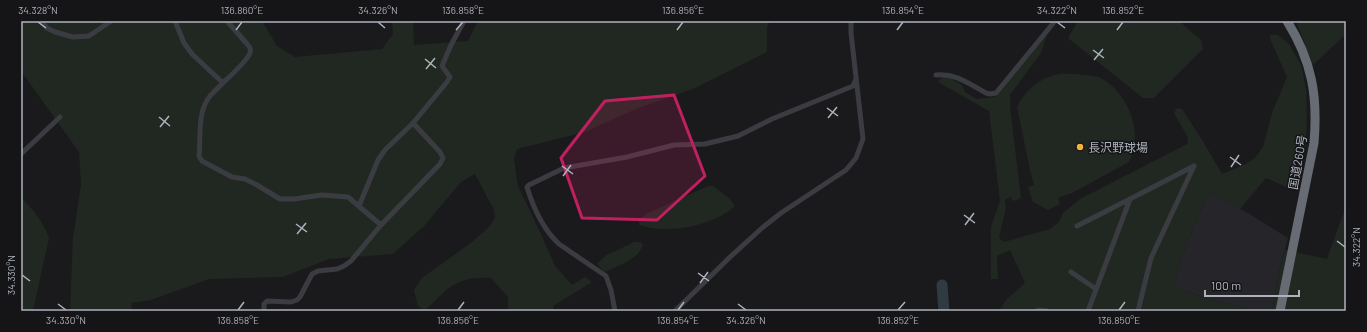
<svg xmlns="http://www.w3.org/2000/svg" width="1367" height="332" font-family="Barlow,'Noto Sans JP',sans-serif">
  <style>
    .built { fill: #26262a }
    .green { fill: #202821 }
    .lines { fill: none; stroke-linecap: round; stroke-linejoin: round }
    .river { stroke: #303a41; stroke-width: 11 }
    .street { stroke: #3b3c42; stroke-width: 5 }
    .highway { stroke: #676b73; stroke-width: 9 }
    .marked { fill: #c12060; fill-opacity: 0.2; stroke: #c12060; stroke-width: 3; stroke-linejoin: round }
    .ticks { fill: none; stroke: #adb2bc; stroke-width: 1.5 }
    .poi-dot { fill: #f2b33d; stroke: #151518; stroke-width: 1.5 }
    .labels { text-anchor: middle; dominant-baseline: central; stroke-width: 3; stroke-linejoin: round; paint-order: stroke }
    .poi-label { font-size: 12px; fill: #adb2bc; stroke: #151518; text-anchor: start }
    .street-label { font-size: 12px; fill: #adb2bc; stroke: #151518 }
    .neatline { fill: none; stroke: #adb2bc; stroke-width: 1.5 }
    .ticks-label { font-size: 10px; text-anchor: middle; fill: #adb2bc }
  </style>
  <rect width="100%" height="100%" fill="#1a1a1d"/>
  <path class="built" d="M1208 193 1248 213 1288 238 1279 272 1272 311H1258L1209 299 1173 287 1187 243Z"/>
  <path class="green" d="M21 21H262L277 46 295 57 382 49 393 34 392 21 413 22 414 45 468 41 478 21H770L767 27V52L695 88 636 109 585 132 517 149 514 159 518 186 541 234 555 266 572 285 585 277 592 282 553 306 555 311H508V297L491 278C470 277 456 280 441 295 435 300 431 306 424 310L418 306 414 290 422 278 472 242 490 226 495 218 494 210 475 174 461 182 424 226 393 254 329 259 283 277 209 279 151 300 131 303 132 311H70L73 238 81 184 79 152 21 71Z
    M1078 21H1179L1201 40 1203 49 1154 98H1143L1068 38Z
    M1296 21H1346V34L1313 65Z
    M1048 32 1041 53 1010 95V106L1021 198 1013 201 1010 197 1005 200 1006 207 999 238 1004 242 1050 229 1059 222 1063 213 1080 199 1187 144 1188 138 1174 113 1177 108 1182 109 1204 143 1222 174 1246 164 1255 158 1263 147 1272 113 1287 77 1270 39V35H1278L1289 44 1301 65 1306 88 1307 114 1306 145 1299 183 1293 190 1266 178 1240 209 1208 193 1187 243 1173 287 1209 299 1258 311H999L1006 300 1025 283 1010 250 997 256 998 279H991V227L1000 201 989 111 938 82 942 77 950 78 962 85 965 92 977 99 995 97Z
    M1076 74C1083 75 1094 75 1101 78 1129 94 1144 133 1129 162L1072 193 1058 198 1060 204 1048 210 1033 202 1028 187 1034 185 1030 170 1017 107C1024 92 1037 80 1054 75 1060 73 1069 74 1076 74Z
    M708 186H713L729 198 735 206C713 226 667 235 639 225V220L646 214Z
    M21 197C33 210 43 221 49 238L33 311H21Z
    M1346 206V311H1272L1279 272 1285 250 1327 259Z
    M634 242H639L643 244C639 260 619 265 605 272L597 264 605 256Z"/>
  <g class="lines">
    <path class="river" d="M942 285 944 311"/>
    <path class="street" d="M41 21 47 28 55 32 73 37 89 36 111 21
      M175 21 184 43 192 54 222 82
      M227 21 248 45C250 47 251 50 250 53 246 64 219 85 210 96 197 112 201 136 199 156L202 161 232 177 245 179 257 185 280 199H294L322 195 348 197 381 225
      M936 75C956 73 969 84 986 93L990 94 996 93 1055 21
      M21 154 60 117
      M359 206 378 160 385 150 413 123 447 82 450 77 442 66 451 45 464 21
      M1077 226 1130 199
      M1071 272 1096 289
      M264 311V304L267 301 291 302 297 300 300 297 312 274 318 271 337 269 344 266 351 261 381 225 440 164 443 158 440 152 413 123
      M615 311 611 290 606 276 559 244C544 230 533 207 527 187L529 185 564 168 627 157 674 145 705 144 738 136 772 119 853 86 856 79
      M675 311 729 258 762 228 781 213 846 170 856 158 863 139 851 33V21
      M1036 311 1039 310 1047 311
      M1088 311 1130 199 1194 166
      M1138 311 1151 258 1194 166"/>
    <path class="highway" d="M1280 311 1314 143C1318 96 1312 61 1287 21"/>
  </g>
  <path class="marked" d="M674 95 705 176 657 220 582 218 561 158 605 101Z"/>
  <path class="ticks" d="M38 22 46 28M378 22 385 28M1057 22 1065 28M236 30 242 22M456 30 463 22M677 30 683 22M897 30 903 22M1117 30 1123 22M1093 50 1104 58M425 59 436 68M1094 60 1103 49M426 69 435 58M827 108 838 116M159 117 170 126M828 118 837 107M160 127 169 116M1230 157 1241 165M562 166 573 174M1231 167 1239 155M563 176 571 165M964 215 975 223M296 224 307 232M965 225 974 213M297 234 306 223M1337 241 1345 247M698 273 709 281M22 275 30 281M700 283 708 272M58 304 66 310M738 304 746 310M238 310 244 302M458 310 464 302M678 310 684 302M898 310 905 302M1119 310 1125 302"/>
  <circle class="poi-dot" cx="1080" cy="147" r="4"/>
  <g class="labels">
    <g class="poi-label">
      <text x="1088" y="147">長沢野球場</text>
    </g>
    <g class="street-label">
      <text transform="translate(1297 162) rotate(-80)">国道260号</text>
    </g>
  </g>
  <rect width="1367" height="332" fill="none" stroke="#151518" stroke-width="44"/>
  <path d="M1205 290v6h94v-6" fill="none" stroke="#adb2bc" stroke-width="2"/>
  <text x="1211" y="290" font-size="12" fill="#adb2bc" stroke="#151518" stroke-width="3" paint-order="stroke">100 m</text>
  <rect x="22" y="22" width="1323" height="288" class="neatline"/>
  <g class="ticks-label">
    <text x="38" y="14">34.328°N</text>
    <text x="242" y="14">136.860°E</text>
    <text x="378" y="14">34.326°N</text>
    <text x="463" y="14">136.858°E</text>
    <text x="683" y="14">136.856°E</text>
    <text x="903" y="14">136.854°E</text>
    <text x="1057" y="14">34.322°N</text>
    <text x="1123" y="14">136.852°E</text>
    <text transform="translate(1356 247) rotate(-90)" y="4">34.322°N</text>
    <text transform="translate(11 275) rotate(-90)" y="4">34.330°N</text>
    <text x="66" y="324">34.330°N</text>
    <text x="238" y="324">136.858°E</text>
    <text x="458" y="324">136.856°E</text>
    <text x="678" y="324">136.854°E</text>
    <text x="746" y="324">34.326°N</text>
    <text x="898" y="324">136.852°E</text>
    <text x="1119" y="324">136.850°E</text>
  </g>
</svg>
